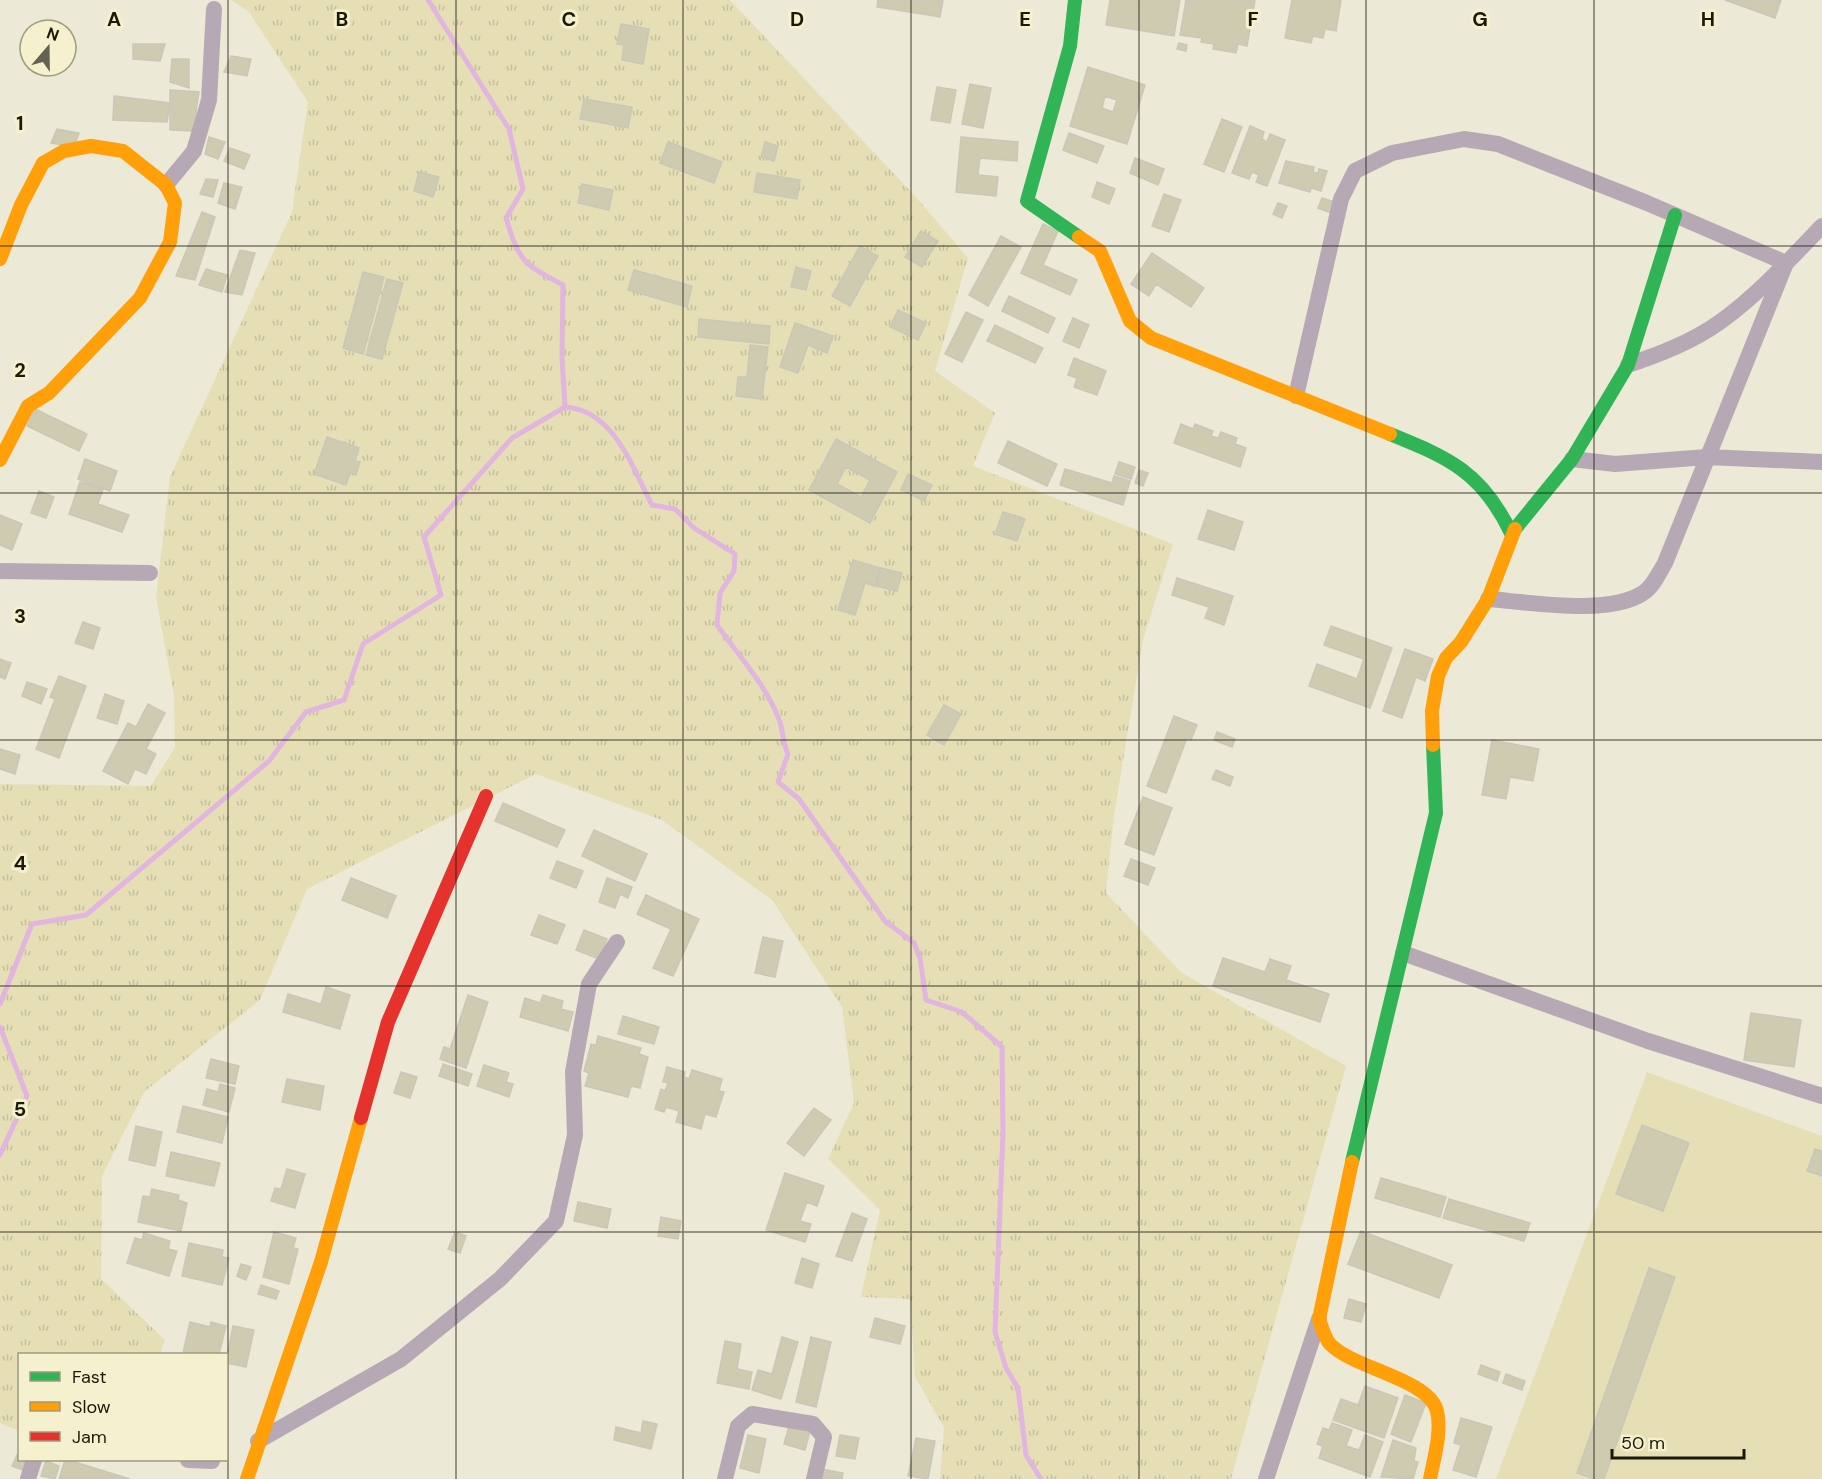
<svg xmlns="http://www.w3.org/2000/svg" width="1822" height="1479" font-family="'DM Sans',sans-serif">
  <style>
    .grass { fill: url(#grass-tufts) }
    .pitch { fill: #e6dfb6 }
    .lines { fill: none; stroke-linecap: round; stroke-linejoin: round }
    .stream { stroke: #e2b4e0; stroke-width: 5 }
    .building { fill: #cfcbb0; stroke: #c9c7b8; stroke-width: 1.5; fill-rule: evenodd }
    .street { stroke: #b6a9b5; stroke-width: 16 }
    .fast { stroke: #30b455; stroke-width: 14 }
    .slow { stroke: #ff9f0a; stroke-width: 14 }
    .jam { stroke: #e5322d; stroke-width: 14 }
    .grid { fill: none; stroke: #1b190c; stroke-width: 1.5; stroke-opacity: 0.55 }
    .grid-label { font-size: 20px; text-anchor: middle; font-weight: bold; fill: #1b190c; stroke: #f5f0cd; stroke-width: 6; stroke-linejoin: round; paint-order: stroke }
  </style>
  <defs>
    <pattern id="grass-tufts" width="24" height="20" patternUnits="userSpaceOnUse" patternTransform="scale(1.5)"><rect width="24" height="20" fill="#e6dfb6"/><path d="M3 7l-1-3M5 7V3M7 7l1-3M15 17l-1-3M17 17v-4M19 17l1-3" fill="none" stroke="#c5bf9b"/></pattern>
  </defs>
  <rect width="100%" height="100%" fill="#ece9d6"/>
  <path class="grass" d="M231 0H730L915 196 968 258 935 371 995 413 973 466 1173 544 1143 640 1114 815 1106 893 1182 973 1346 1066 1231 1479H940L944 1427 915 1377 910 1299 861 1297 880 1210 828 1159 854 1103 842 1007 772 900 662 820 536 774 307 889 260 1000 144 1092 102 1176 101 1279 165 1340 160 1354H20L19 1431 0 1423V784L151 786 175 747 174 696 156 597 170 477 292 212 308 102 249 12Z"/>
  <path class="pitch" d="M1647 1072 1822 1136V1479H1496Z"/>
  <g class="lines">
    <path class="stream" d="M565 407C614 410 632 467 652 505L675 509 694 528 735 554 734 571 720 593 717 625C738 655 768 687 780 722 783 733 783 743 788 754L778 782 799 799 885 921 914 943 920 958 926 1000 962 1012 1002 1047 1003 1133 995 1332 1006 1368 1018 1388 1026 1455 1041 1479
      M0 1004 32 924 86 915 269 761 306 712 344 700 363 644 441 595 424 537 512 438 565 407 562 358 563 285C523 264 519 261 506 218L523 189 509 129 428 0
      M0 1027 27 1096 0 1155"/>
  </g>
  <path class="building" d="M878 0H943L940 17 877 7Z
    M1110 0H1180L1174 36 1106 25Z
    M1186 0H1255L1247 46 1238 44 1236 53 1213 49 1214 44 1201 42 1202 38 1180 35Z
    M1292 0H1341L1336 31 1325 29 1323 38 1313 36 1311 43 1285 38Z
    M1725 0H1781L1775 18Z
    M621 24 649 29 643 64 622 60 624 45 617 44Z
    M1179 43 1187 45 1186 51 1177 49Z
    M133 44H165L160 61 133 59Z
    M231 56 251 59 247 76 224 72Z
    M172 59H189V88L170 82Z
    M1088 67 1145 85 1127 144 1070 126ZM1105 96 1117 100 1113 112 1102 108Z
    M970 84 991 88 983 128 962 124Z
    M937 87 956 90 950 123 931 120Z
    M170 90 199 92 193 131 170 130Z
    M114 96 170 103 167 122 113 120Z
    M584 99 632 107 628 128 580 119Z
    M1222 119 1242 127 1224 172 1204 164Z
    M1250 126 1264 132 1262 139 1267 142 1270 134 1285 140 1267 186 1256 182 1259 175 1252 172 1249 179 1232 173Z
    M57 129 79 133 74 147 51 143Z
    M1069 133 1104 146 1097 163 1063 150Z
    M209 137 225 142 218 159 205 154Z
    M961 137 1018 142 1017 161 980 158 978 175 998 177 996 196 956 192Z
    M668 142 722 162 714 183 660 163Z
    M765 142 778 146 774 161 761 157Z
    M230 148 250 155 244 169 224 161Z
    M1135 158 1164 169 1158 185 1130 173Z
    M1286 161 1314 167 1313 172 1318 173 1319 169 1327 171 1321 191 1311 188 1310 192 1279 183Z
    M419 172 439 177 433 197 414 191Z
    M757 173 800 180 797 199 754 192Z
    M206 179 218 180 213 197 200 194Z
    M1097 182 1115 189 1109 204 1092 197Z
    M224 183 242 187 235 209 218 203Z
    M582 184 613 190 609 210 578 203Z
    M1164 194 1181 200 1169 232 1152 226Z
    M1322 198 1338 203 1334 214 1318 208Z
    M1278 203 1287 206 1282 218 1273 214Z
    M202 212 215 217 195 280 176 276Z
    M1043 224 1058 231 1043 265 1077 280 1070 295 1021 273Z
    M921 231 938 241 922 267 905 257Z
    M1001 236 1021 247 988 306 969 295Z
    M860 246 878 256 850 306 832 296Z
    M240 250 255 253 242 295 225 292Z
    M1152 253 1204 288 1191 307 1156 284 1149 296 1131 284Z
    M796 267 811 271 806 290 791 287Z
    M206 269 227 275 222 292 199 285Z
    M634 270 692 286 687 307 628 290Z
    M363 272 384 277 363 354 343 348Z
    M387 279 403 283 382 359 366 355Z
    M1009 296 1055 318 1048 333 1002 311Z
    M898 310 926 323 918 340 890 327Z
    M966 312 983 320 962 362 945 354Z
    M1073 318 1089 325 1079 348 1063 341Z
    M699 319 770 326 769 344 698 337Z
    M795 323 833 336 827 353 808 345 798 373 780 367Z
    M995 325 1043 348 1035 363 987 341Z
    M750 345 768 347 762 399 736 396 738 377H747Z
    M1074 358 1106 371 1097 395 1074 387 1077 378 1068 375Z
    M35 409 87 434 79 451 27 426Z
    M1181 424 1193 429 1195 424 1213 431 1211 436 1218 438 1221 432 1237 438 1235 444 1246 448 1240 467 1174 443Z
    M327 437 359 448 355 461 360 462 356 475 350 473 346 485 314 474Z
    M836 439 897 472 870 523 809 490ZM846 467 870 480 861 497 837 484Z
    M1008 441 1057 464 1047 486 998 463Z
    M85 459 117 471 110 491 78 479Z
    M1119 462 1135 467 1131 479 1115 474Z
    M1065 469 1112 483 1114 476 1130 481 1123 505 1060 485Z
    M1139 470 1148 473 1143 486 1135 483Z
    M908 474 932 485 924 501 901 490Z
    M80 482 103 489 98 504 129 515 122 532 69 514Z
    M39 491 54 497 46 518 31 513Z
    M1208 510 1243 522 1234 550 1198 539Z
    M1003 512 1025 519 1017 541 995 534Z
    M0 515 22 524 12 550 0 545Z
    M853 560 880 568 875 586 865 583 855 615 838 610Z
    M881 568 902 573 897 591 876 586Z
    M1177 578 1233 596 1224 625 1205 618 1209 607 1172 595Z
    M83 622 100 628 93 649 75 643Z
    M1331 626 1392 648 1370 708 1309 686 1317 664 1357 679 1364 659 1324 645Z
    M1405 649 1433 659 1425 681 1416 677 1402 718 1383 711Z
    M0 659 11 663 5 679 0 677Z
    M59 676 86 686 59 758 36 749 55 699 50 697Z
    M27 682 47 689 41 704 22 696Z
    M105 694 124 701 117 724 97 718Z
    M148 704 165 713 146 749 156 754 146 774 135 769 128 784 103 771 128 723 136 727Z
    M944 705 961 714 944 745 927 735Z
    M1174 716 1197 725 1191 740 1187 738 1166 793 1147 786Z
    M1217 732 1235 739 1232 747 1214 740Z
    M1492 740 1539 749 1533 781 1510 777 1506 799 1482 795Z
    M0 749 20 755 15 774 0 769Z
    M1216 770 1233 777 1230 786 1212 779Z
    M1143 797 1172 808 1154 855 1125 844Z
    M503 803 565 830 557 847 495 821Z
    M594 830 647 854 635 881 582 856Z
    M1131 859 1155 868 1148 885 1124 876Z
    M557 861 583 871 576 888 550 878Z
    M351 878 396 896 387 918 342 900Z
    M607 878 632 887 628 898 620 894 615 908 599 902Z
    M646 895 699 919 673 976 653 968 671 929 637 914Z
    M539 915 565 925 557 944 531 935Z
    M584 930 607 939 599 959 576 950Z
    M763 937 783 941 775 977 755 973Z
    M1223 958 1265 972 1270 959 1291 966 1286 980 1329 994 1320 1022 1213 986Z
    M326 987 350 995 340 1029 283 1012 288 994 321 1004Z
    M468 995 488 1002 466 1068 440 1059 444 1047 450 1049Z
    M543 995 563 1001 561 1009 573 1012 568 1031 520 1017 525 998 540 1003Z
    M1751 1013 1801 1020 1794 1067 1744 1060Z
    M623 1016 659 1027 654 1044 618 1034Z
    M598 1036 641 1048 639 1054 648 1057 640 1088 631 1086 628 1097 585 1086 589 1073 584 1071 591 1044 596 1045Z
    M211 1059 239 1066 235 1084 206 1078Z
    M443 1064 472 1074 468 1086 439 1076Z
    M484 1065 509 1073 506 1082 513 1084 509 1097 477 1086Z
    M667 1067 685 1072 684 1077 689 1079 692 1070 722 1079 719 1091 724 1092 716 1117 705 1114 701 1129 676 1122 679 1111 666 1107 664 1112 655 1109 661 1089 665 1091 668 1083 663 1082Z
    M401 1072 417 1077 410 1098 394 1093Z
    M287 1079 324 1086 320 1110 282 1102Z
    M220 1084 235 1088 229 1112 203 1105 207 1089 218 1092Z
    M183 1106 228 1117 222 1143 177 1132Z
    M814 1108 831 1120 804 1156 787 1143Z
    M1642 1125 1689 1143 1663 1211 1616 1194Z
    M136 1126 162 1132 155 1166 129 1160Z
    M1815 1149 1822 1151V1176L1807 1171Z
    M171 1152 220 1163 214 1186 166 1176Z
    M287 1169 305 1174 295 1208 271 1201 275 1188 281 1189Z
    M785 1173 824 1186 817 1206 807 1202 800 1221 811 1224 805 1242 766 1230Z
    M1381 1178 1446 1197 1440 1217 1375 1198Z
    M152 1189 179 1195 178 1200 187 1203 181 1231 138 1222 143 1196 150 1197Z
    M1449 1199 1530 1223 1524 1241 1443 1218Z
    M578 1202 611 1209 607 1228 574 1221Z
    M852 1213 867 1219 852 1261 836 1256Z
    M661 1217 681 1221 678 1239 658 1236Z
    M1361 1231 1452 1265 1439 1298 1348 1264Z
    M274 1232 296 1238 293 1248 298 1249 289 1284 263 1277Z
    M455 1232 466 1236 460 1253 448 1249Z
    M144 1233 170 1241 168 1249 177 1251 169 1276 127 1263 135 1238 142 1240Z
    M189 1243 223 1250 222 1257 229 1258 222 1285 182 1276Z
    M802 1258 819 1264 812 1288 795 1283Z
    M241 1264 251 1267 246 1280 237 1276Z
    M1649 1268 1675 1277 1604 1479H1594L1577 1473Z
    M261 1285 279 1291 276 1299 258 1294Z
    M1349 1299 1366 1304 1361 1322 1344 1318Z
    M875 1318 905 1326 900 1344 870 1337Z
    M190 1322 210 1327 211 1322 226 1326 219 1354 183 1353Z
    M233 1326 254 1330 246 1367 226 1363Z
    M782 1337 798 1342 781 1399 752 1390 758 1370 772 1374Z
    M811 1337 831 1342 816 1407 796 1402Z
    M725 1341 741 1344 737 1369 752 1372 749 1389 717 1383Z
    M1481 1365 1500 1372 1497 1381 1478 1374Z
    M1506 1374 1525 1381 1522 1390 1503 1383Z
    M1365 1386 1398 1398 1384 1438 1333 1420 1341 1399 1358 1405Z
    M1405 1395 1426 1403 1411 1442 1391 1434Z
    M1461 1418 1492 1427 1476 1477 1453 1470 1461 1445 1454 1443Z
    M643 1421 657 1424 651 1449 614 1440 616 1427 641 1433Z
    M1332 1423 1352 1430 1346 1446 1359 1450 1365 1435 1383 1442 1370 1477 1319 1458 1323 1446 1317 1444 1323 1428 1329 1430Z
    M789 1426 810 1431 805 1450 784 1444Z
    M748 1435 766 1439 759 1473 740 1468Z
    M840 1435 859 1438 855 1459 836 1456Z
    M916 1438 935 1441 928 1479 908 1476Z
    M1393 1440 1416 1448 1414 1461 1418 1462 1413 1479 1381 1477Z
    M17 1455 20 1460H28L26 1471 12 1466Z
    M65 1460H68L130 1479H59Z
    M46 1461 59 1466 55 1479 41 1476Z
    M822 1469 843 1473 842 1479H820Z"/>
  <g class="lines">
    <path class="street" d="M166 185 194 151 209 100 214 9
      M1628 365C1660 354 1692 342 1720 322 1758 295 1790 259 1822 226
      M1296 396 1341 199 1355 171 1392 153 1464 139 1498 144 1647 203 1786 263
      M1572 459 1615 464 1707 457 1822 462
      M0 571 150 573
      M1488 599C1529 602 1609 616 1643 593 1653 587 1659 573 1665 563L1786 263
      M1403 953 1648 1041 1822 1096
      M258 1441 401 1359 500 1279 556 1221 575 1135 573 1072 589 984 617 942
      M188 1460 212 1461
      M28 1479 34 1460
      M725 1479 738 1426 752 1414 813 1424 824 1437 814 1479
      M1266 1479 1319 1319"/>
    <path class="fast" d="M1075 0 1070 46 1027 201 1079 237
      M1390 434C1449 458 1482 472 1511 533
      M1515 529 1572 459 1628 365 1675 215
      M1352 1162 1436 813 1433 745"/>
    <path class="slow" d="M1079 237 1100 251 1130 321 1151 338 1390 434
      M0 259 21 205 43 163 64 151 91 146 123 151 166 185 175 203 170 242 140 298 49 393 28 406 0 460
      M1433 745 1432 711 1438 676 1446 658 1461 642 1488 599 1515 529
      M1352 1162 1319 1319C1322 1327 1324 1337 1330 1344 1354 1369 1429 1379 1437 1411 1442 1432 1434 1458 1430 1479
      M247 1479 321 1262 361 1118"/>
    <path class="jam" d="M361 1118 388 1022 486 796"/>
  </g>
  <path class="grid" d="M228 0V1479M456 0V1479M683 0V1479M911 0V1479M1139 0V1479M1366 0V1479M1594 0V1479M0 246H1822M0 493H1822M0 740H1822M0 986H1822M0 1232H1822"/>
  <g class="grid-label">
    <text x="114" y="26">A</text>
    <text x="342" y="26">B</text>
    <text x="569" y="26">C</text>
    <text x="797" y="26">D</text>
    <text x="1025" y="26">E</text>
    <text x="1253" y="26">F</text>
    <text x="1480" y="26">G</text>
    <text x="1708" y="26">H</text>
    <text x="20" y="130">1</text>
    <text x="20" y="377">2</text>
    <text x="20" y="623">3</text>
    <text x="20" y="870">4</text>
    <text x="20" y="1116">5</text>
  </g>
  <rect x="18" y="1353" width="210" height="108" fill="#f5f0cd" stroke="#9e9a80" stroke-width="1.5"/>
  <rect x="30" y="1372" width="30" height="9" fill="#30b455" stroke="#9e9a80" stroke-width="1.5"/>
  <text x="72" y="1383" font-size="18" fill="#1b190c">Fast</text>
  <rect x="30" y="1402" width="30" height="9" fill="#ff9f0a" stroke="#9e9a80" stroke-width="1.5"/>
  <text x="72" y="1413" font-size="18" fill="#1b190c">Slow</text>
  <rect x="30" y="1432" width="30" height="9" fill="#e5322d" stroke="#9e9a80" stroke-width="1.5"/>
  <text x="72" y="1443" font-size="18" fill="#1b190c">Jam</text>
  <g transform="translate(48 48) rotate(20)"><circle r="28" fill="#f5f0cd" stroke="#9e9a80" stroke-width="1.5"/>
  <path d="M0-4.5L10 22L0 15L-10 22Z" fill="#646253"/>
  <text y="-9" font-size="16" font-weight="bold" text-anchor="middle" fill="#1b190c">N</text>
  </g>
  <path d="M1612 1449v9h132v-9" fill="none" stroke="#1b190c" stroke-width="3"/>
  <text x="1621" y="1449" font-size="18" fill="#1b190c" stroke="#f5f0cd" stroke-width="4.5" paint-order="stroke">50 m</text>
</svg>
